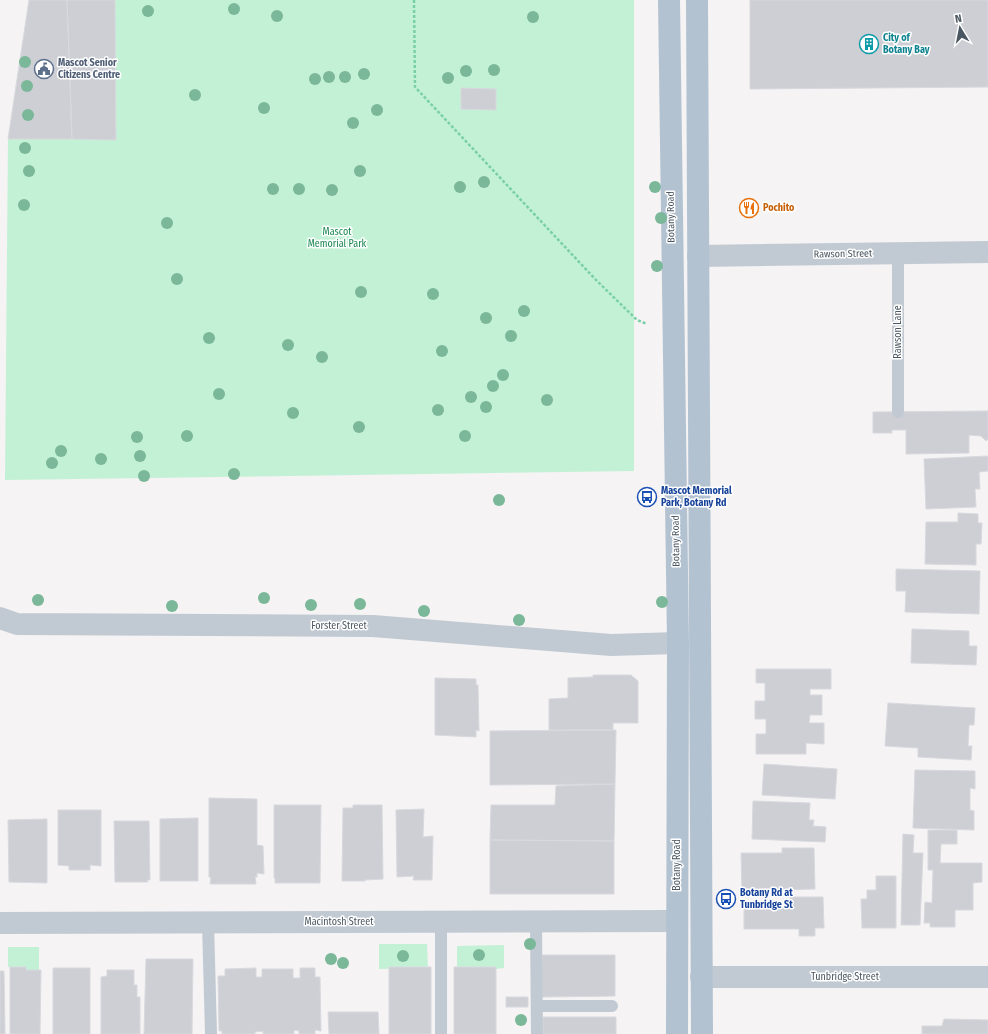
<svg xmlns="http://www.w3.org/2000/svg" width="988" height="1034" font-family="'Fira Sans Condensed',sans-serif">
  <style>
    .green { fill: #c3f1d5 }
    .building { fill: #cdcfd5; stroke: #d7d9de }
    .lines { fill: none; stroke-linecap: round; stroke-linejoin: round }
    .path { stroke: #7ad0a6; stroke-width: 2.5; stroke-dasharray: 3 2; stroke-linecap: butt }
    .service { stroke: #c1cad2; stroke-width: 12 }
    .minor { stroke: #c1cad2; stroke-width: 22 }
    .primary { stroke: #b3c2d1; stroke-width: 22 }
    .tree { fill: #7bb799 }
    .labels { text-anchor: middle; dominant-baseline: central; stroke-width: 3; stroke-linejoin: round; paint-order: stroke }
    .culture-label { font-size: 10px; font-weight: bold; fill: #0d838f; stroke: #fff; text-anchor: start }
    .service-label { font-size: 10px; font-weight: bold; fill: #4e5e75; stroke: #fff; text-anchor: start }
    .food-label { font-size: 10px; font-weight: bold; fill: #c56008; stroke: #fff; text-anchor: start }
    .street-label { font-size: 10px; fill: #4a5661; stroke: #fff }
    .park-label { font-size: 10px; fill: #17864f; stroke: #fff }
    .transit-label { font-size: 10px; font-weight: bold; fill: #164399; stroke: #fff; text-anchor: start }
  </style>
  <rect width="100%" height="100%" fill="#f5f3f3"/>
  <path class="green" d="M115 0H634V471L5 480 8 139H116Z
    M379 944H427L428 968 379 969Z
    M504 945V968L496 969V967H457V946Z
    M8 947H39V970H26L25 967H8Z"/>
  <path class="building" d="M29 0H67L72 139H8Z
    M67 0H115L116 140 72 139Z
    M750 0H988V87L750 89Z
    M461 88 496 89V110L461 109Z
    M988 411V439L986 441 981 436 969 435V453L906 454V430H892V433H873V412Z
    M988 456V471L979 472 980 489H975L976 507 926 509 924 459Z
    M958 513 978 514V523H982L981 544H976V565L925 564 926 522H958Z
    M896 569 980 571 979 614 905 612 906 591H896Z
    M912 629 969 631V646H977L976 665 911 663Z
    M756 669H831V689H810V695H822V715H810L809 723H824V744L806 743V754H756V734H766V719H755V701H765V683H756Z
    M593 675H631L638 681V723H613V730H549V699L568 698V678L593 677Z
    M435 678 476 679V685H478L479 731 476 730V737L435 735Z
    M888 703 975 708 974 725H969L968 746H972L971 760 918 757V748L885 746Z
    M616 730 615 784 490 785V731Z
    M764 764 837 769 835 799 762 795Z
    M915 770 975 771V789L970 788V810L974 811V830L913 828Z
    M615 784 614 841 490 840 491 805H555L556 786Z
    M209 798 257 799V845L263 846 264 874 257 873V877H255L256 884H210L211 878 209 877Z
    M753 801 810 803 809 820H814L813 826 826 827 825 842 752 839Z
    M274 805H321L320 883H275V878H274Z
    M353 805H382L383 879 365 880V881H342L343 808H353Z
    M424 809 423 837 433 836 432 880H413L414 876 397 877 396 810Z
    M58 810H101V866L90 865V870H69V866L58 865Z
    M198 818V881H160V819Z
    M47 819V883L9 882 8 820Z
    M114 821H149L150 880H147L148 882H115Z
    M928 830H957V844H941L940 863H982V882L973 883V910H955V927H930V923H924L925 902 932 903 933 870H928Z
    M903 834 914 835 913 853H923L920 925H901Z
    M490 840 614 841V894H490Z
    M782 848H814L815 889 742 891 741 853H782Z
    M876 876H896V928H862L861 899H867V890H876Z
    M790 897H823L824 928H815V936H799V929H744V907H790Z
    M542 955H615V996L542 997Z
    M146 959H193L192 1034H144Z
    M10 967H26V970H41L40 1034H10Z
    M389 967H431V1034H389Z
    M454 967H496V1034H454Z
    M53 968H90V1034H53Z
    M256 968V977H262V969H293V978H300V968H315V977H320L321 1031 315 1030V1034H299V1031L294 1030V1034H263V1031L255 1032V1034H222V1031H219L218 976H225V969Z
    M107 970H134V985H137V997H140V1034H101V977L107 976Z
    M0 971H4L5 1034H0Z
    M506 997H528V1007H506Z
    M328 1012H378L379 1034H329Z
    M543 1017H616V1034H543Z
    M944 1019 988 1020V1034H922V1026H942Z"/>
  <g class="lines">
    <path class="path" d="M414 0 415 87 596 280 637 320 647 324"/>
    <path class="service" d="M898 253V412
      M536 921 537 1034
      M208 922 211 1034
      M441 922V1034
      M537 1006H612"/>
    <path class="minor" d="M698 256 988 252
      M0 618 17 624 373 626 611 645 678 643
      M0 923 677 921
      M701 977H988"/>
    <path class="primary" d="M669 0 678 643 677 1034
      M697 0 702 1034"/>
  </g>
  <g class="tree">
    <circle cx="234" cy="9" r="6"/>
    <circle cx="148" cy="11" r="6"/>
    <circle cx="277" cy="16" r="6"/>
    <circle cx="533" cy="17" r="6"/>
    <circle cx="25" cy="62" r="6"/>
    <circle cx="494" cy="70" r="6"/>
    <circle cx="466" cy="71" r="6"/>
    <circle cx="364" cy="74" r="6"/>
    <circle cx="329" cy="77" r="6"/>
    <circle cx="345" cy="77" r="6"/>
    <circle cx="448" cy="78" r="6"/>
    <circle cx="315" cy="79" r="6"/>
    <circle cx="27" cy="86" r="6"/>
    <circle cx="195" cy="95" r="6"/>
    <circle cx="264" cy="108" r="6"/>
    <circle cx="377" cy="110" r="6"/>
    <circle cx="28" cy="115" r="6"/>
    <circle cx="353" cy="123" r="6"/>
    <circle cx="25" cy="148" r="6"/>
    <circle cx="29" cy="171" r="6"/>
    <circle cx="360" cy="171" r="6"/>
    <circle cx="484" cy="182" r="6"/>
    <circle cx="460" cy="187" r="6"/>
    <circle cx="655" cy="187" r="6"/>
    <circle cx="273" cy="189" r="6"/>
    <circle cx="299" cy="189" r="6"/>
    <circle cx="332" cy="190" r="6"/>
    <circle cx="24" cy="205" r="6"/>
    <circle cx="661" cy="218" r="6"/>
    <circle cx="167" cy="223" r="6"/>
    <circle cx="657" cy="266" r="6"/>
    <circle cx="177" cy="279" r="6"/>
    <circle cx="361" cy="292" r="6"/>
    <circle cx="433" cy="294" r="6"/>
    <circle cx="524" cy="311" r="6"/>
    <circle cx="486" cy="318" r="6"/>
    <circle cx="511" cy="336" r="6"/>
    <circle cx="209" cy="338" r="6"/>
    <circle cx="288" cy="345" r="6"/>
    <circle cx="442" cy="351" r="6"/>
    <circle cx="322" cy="357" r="6"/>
    <circle cx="503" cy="375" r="6"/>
    <circle cx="493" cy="386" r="6"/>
    <circle cx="219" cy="394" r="6"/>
    <circle cx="471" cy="397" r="6"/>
    <circle cx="547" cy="400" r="6"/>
    <circle cx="486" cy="407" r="6"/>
    <circle cx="438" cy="410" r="6"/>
    <circle cx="293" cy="413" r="6"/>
    <circle cx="359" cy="427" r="6"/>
    <circle cx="187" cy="436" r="6"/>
    <circle cx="465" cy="436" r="6"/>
    <circle cx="137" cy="437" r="6"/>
    <circle cx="61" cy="451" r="6"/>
    <circle cx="140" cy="456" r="6"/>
    <circle cx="101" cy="459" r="6"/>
    <circle cx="52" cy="463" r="6"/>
    <circle cx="234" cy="474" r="6"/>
    <circle cx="144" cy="476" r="6"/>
    <circle cx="499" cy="500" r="6"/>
    <circle cx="264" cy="598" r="6"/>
    <circle cx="38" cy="600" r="6"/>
    <circle cx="662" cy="602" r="6"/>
    <circle cx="360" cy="604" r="6"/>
    <circle cx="311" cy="605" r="6"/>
    <circle cx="172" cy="606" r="6"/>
    <circle cx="424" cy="611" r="6"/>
    <circle cx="519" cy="620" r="6"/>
    <circle cx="530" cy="944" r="6"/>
    <circle cx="479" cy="955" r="6"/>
    <circle cx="403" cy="956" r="6"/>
    <circle cx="331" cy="959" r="6"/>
    <circle cx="343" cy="963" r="6"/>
    <circle cx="521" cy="1020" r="6"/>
  </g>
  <defs>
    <symbol id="building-ring" viewBox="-11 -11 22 22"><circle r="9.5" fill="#fff" stroke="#0f9aa8" stroke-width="1.5"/><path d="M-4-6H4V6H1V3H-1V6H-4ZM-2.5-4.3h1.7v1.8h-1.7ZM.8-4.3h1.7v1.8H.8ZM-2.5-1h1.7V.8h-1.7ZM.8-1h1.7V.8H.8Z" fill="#0f9aa8"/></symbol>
    <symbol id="civic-ring" viewBox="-11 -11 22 22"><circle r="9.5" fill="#fff" stroke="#5c6f8a" stroke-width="1.5"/><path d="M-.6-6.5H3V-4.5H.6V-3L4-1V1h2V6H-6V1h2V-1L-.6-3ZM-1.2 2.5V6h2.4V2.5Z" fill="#5c6f8a"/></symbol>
    <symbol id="restaurant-ring" viewBox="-11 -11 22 22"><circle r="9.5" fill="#fff" stroke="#e8710a" stroke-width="1.5"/><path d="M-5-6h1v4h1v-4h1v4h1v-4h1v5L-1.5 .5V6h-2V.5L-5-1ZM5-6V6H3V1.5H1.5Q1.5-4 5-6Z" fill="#e8710a"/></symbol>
    <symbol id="bus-ring" viewBox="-11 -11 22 22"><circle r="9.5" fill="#fff" stroke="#1a4fb4" stroke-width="1.5"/><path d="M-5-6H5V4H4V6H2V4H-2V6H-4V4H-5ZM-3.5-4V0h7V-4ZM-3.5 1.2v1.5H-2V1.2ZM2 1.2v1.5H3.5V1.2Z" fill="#1a4fb4"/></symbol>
  </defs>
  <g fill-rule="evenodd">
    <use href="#building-ring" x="858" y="33" width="22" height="22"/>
    <use href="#civic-ring" x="33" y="58" width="22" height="22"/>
    <use href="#restaurant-ring" x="738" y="197" width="22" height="22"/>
    <use href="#bus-ring" x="636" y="486" width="22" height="22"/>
    <use href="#bus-ring" x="715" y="888" width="22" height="22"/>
  </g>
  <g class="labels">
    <g class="culture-label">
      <text x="883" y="38">City of<tspan x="883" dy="12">Botany Bay</tspan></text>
    </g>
    <g class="service-label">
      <text x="58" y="63">Mascot Senior<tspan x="58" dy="12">Citizens Centre</tspan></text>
    </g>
    <g class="food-label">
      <text x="763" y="208">Pochito</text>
    </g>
    <g class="street-label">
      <text transform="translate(671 217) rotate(-91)">Botany Road</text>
      <text transform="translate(843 254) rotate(-1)">Rawson Street</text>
      <text transform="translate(898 332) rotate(-90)">Rawson Lane</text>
      <text transform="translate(676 541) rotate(-91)">Botany Road</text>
      <text x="339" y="626">Forster Street</text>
      <text transform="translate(677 865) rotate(-90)">Botany Road</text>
      <text x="339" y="922">Macintosh Street</text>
      <text x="845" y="977">Tunbridge Street</text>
    </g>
    <g class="park-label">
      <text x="337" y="232">Mascot<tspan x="337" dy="12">Memorial Park</tspan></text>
    </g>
    <g class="transit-label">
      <text x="661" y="491">Mascot Memorial<tspan x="661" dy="12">Park, Botany Rd</tspan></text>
      <text x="740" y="893">Botany Rd at<tspan x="740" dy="12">Tunbridge St</tspan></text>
    </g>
  </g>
  <g transform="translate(960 28) rotate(350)" stroke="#ffffff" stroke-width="3" paint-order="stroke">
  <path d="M0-3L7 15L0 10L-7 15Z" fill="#4a5661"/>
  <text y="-6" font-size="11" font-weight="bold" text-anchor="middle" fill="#4a5661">N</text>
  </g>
</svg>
